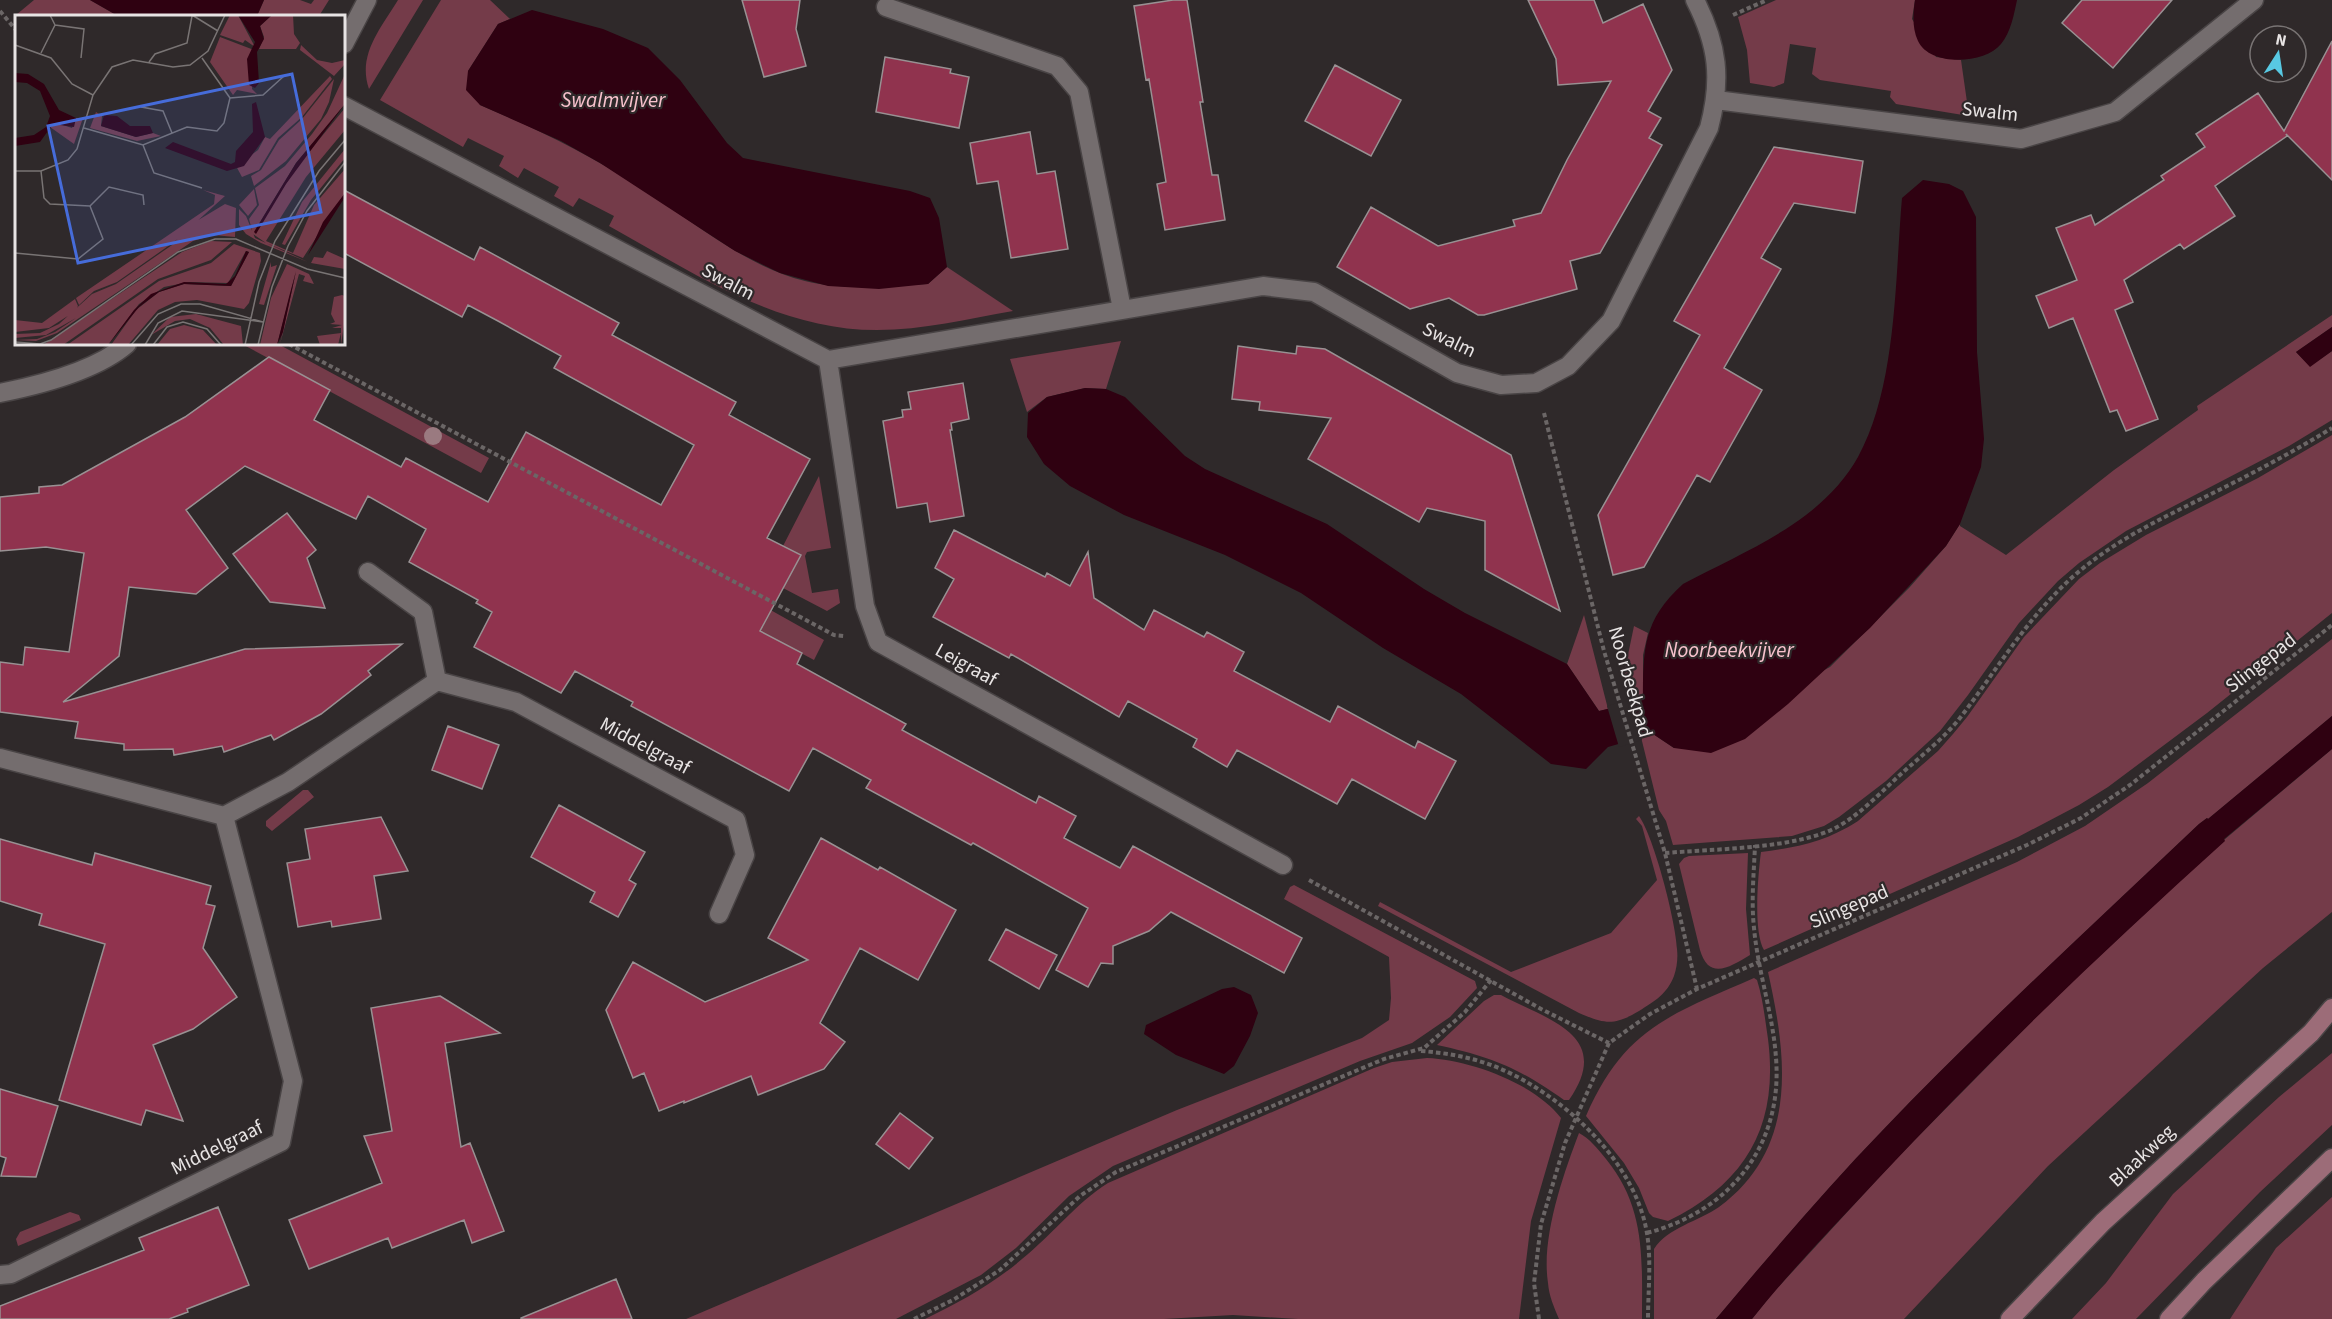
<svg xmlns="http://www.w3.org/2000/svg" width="2332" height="1319" font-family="'Source Sans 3',sans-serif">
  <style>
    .green { fill: #743b49 }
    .water { fill: #2f0111 }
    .pier { fill: #2f292a }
    .building { fill: #90334e; stroke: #999193; stroke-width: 1.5 }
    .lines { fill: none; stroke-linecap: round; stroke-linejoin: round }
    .street-casing { stroke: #494445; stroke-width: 21 }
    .secondary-casing { stroke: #494445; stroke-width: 21 }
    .path { stroke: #6b6666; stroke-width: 4; stroke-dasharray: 4.5 3; stroke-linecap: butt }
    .street { stroke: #746d6e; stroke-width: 18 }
    .secondary { stroke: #9c6c78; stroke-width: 18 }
    .tree { fill: #9a7a80 }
    .labels { text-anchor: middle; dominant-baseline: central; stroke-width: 4.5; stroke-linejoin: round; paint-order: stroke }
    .street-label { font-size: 20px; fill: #e8e4e4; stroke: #2f292a }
    .water-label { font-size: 21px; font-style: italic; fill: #f8c2cd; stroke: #2f292a }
    .inset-road { fill: none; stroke: #797474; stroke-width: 1.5 }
    .view { fill: #466cda; fill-opacity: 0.15; stroke: #466cda; stroke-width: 3 }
    .inset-edge { fill: none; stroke: #e8e4e4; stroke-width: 3 }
  </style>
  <rect width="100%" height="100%" fill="#2f292a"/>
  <path class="green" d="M34 0H90L118 16H18L16 15Z
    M264 0H300L311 4 314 0H329L319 16H257Z
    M398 0H423L369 89C357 55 381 28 398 0Z
    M441 0H490L510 19 498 24 468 71 480 105C535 128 588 154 638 186 692 220 742 265 805 281 844 291 888 285 928 284L947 267 1013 311C968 319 923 330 877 330 777 330 694 273 609 226L614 216 579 198 573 207 554 196 559 187 524 168 518 178 499 166 504 156 468 138 463 147 380 100Z
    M1776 0H1915L1912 19 1936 57 1961 60 1969 116 1896 104 1890 97 1891 91 1820 80 1812 74 1816 48 1790 44 1784 83 1774 87 1750 83 1747 50 1738 17Z
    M2332 315V327L2296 352 2310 366 2332 351V420L2289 446 2126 531 2079 563 2058 581 2019 623 1968 695 1940 731 1886 781 1839 817 1824 826 1792 836 1673 845 1666 821 1659 810 1641 737 1653 734 1674 748 1830 667 1909 588 1946 546 1960 524V526L2006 555 2114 470 2198 410 2197 406Z
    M1121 341 1106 389 1085 388 1047 397 1027 412 1010 359Z
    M242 344H278L489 458 481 473Z
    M2332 435V613L2207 713 2108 787 2079 805 2018 837 1764 950C1753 932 1758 874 1761 852 1799 847 1825 842 1858 821L1938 751 1953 734 1967 717 2024 637 2079 579 2100 563 2146 535 2258 478Z
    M819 476 831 548 807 552 805 556 812 593 838 589 840 603 827 611 783 588 800 555 783 546Z
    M767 608 824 640 814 660 758 630Z
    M1584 615 1608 709 1599 711 1567 664Z
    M1634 626 1648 633 1643 655V700L1632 702 1624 674Z
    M2332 639V716L2208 819 2207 818 2199 824C2092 926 1983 1025 1882 1131 1824 1191 1770 1255 1716 1319H1654V1249C1667 1228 1699 1221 1719 1207 1799 1148 1787 1057 1768 972L2017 862 2085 826 2148 783Z
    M2332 749V912L2263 968 2048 1166 1904 1319H1752L1772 1294 1896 1159 2060 993 2224 840Z
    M303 790H308L314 797 272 831 266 826V821Z
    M1639 816C1654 837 1676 922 1677 949 1678 958 1677 967 1674 976 1667 994 1655 1001 1639 1011 1614 1026 1605 1024 1579 1013L1378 906 1380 902 1511 972 1611 933 1657 880 1642 826 1636 819Z
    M1748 853 1746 909 1750 955C1730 967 1709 981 1700 950L1679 864 1684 858 1689 856Z
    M1294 885 1475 981 1477 988 1450 1017 1412 1043 1360 1061 1113 1166 1069 1196 1016 1248 981 1275 896 1319H686L1177 1110 1362 1038 1389 1020 1391 998 1389 957 1284 899 1290 887Z
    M1754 978 1757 980C1763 999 1765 1019 1768 1039 1779 1126 1746 1183 1668 1221L1653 1217 1649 1213 1639 1188 1624 1163 1586 1116C1624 1028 1672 1014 1754 978Z
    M1494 995H1501C1548 1020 1614 1035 1569 1100H1564C1517 1067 1492 1057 1437 1045L1484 1001Z
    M2332 1053V1125L2260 1192 2136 1319H2072L2106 1283 2173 1194 2279 1097Z
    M1427 1058C1470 1060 1534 1083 1561 1118L1531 1221 1519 1319H1298L1233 1315 1164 1319H925C960 1302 993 1284 1022 1259 1052 1235 1075 1204 1108 1183L1374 1068 1392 1062Z
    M1579 1133C1589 1138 1598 1149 1606 1159 1646 1208 1642 1259 1642 1319H1559C1554 1307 1549 1296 1548 1283 1541 1238 1563 1175 1579 1133Z
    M2332 1197V1319H2230L2276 1248Z
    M70 1212 79 1215 81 1220 18 1246 16 1239 20 1232Z"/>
  <path class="water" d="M90 0H264L257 16H118Z
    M1915 0H2017C2014 14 2011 32 2001 44 1985 64 1930 67 1918 41 1912 28 1913 14 1915 0Z
    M532 10 603 29 648 48 680 80 727 143 743 158 910 191 930 198 939 218 947 267 928 284 879 289 828 286 780 273 735 251 600 163 561 141 480 105 466 90 468 71 498 24Z
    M1923 180 1949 184 1963 191 1976 217 1977 352 1984 439 1981 467 1960 524 1946 546 1870 628 1788 704 1745 739 1711 753 1674 748 1653 734 1608 747 1586 769 1551 764 1461 694 1383 648 1301 593 1225 555 1124 515 1070 486 1044 464 1027 437 1028 413 1047 397 1085 388 1106 389 1125 397 1185 456 1205 469 1327 524 1424 589 1465 613 1567 664 1599 711 1643 700C1643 649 1643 620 1683 584 1724 562 1769 543 1806 515 1826 500 1846 479 1858 457 1897 386 1895 278 1902 198Z
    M2332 327V351L2310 367 2296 352Z
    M2332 716V749L2224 839 2225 841C2106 948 1987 1062 1877 1180 1835 1225 1791 1270 1752 1319H1716C1770 1255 1824 1191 1882 1131 1983 1025 2092 926 2199 824L2207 818 2208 819Z
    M1234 987 1251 995 1258 1013 1250 1036 1234 1066 1224 1074 1176 1055 1144 1034 1146 1025 1222 989Z"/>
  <path class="pier" d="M1631 699 1642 740 1619 747 1607 706Z"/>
  <path class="building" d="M742 0H800L796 29 806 66 764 77Z
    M1173 0H1187L1203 102H1200L1212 175H1218L1225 220 1165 230 1157 184 1166 182 1149 79 1146 80 1134 6Z
    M1528 0H1594L1603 23 1643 4 1672 70 1648 111 1661 118 1649 138 1662 145 1600 253 1570 261 1577 289 1484 315H1478L1449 298 1410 309 1337 267 1371 207 1438 246 1515 226 1513 220 1541 213 1567 160 1611 81 1558 85 1556 59Z
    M2082 0H2172L2113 68 2062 23Z
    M2332 41V180L2286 134 2287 136 2215 186 2235 216 2184 249 2180 244 2124 280 2133 302 2115 310 2158 419 2126 431 2117 410 2110 412 2073 318 2049 328 2036 296 2077 280 2056 228 2091 215 2095 225 2164 180 2161 176 2205 147 2196 134 2258 93 2284 131Z
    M885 57 951 69 950 73 969 77 959 128 876 112Z
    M1335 65 1401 100 1371 156 1305 121Z
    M1030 132 1037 174 1055 171 1068 249 1011 258 998 181 977 184 970 143Z
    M1774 147 1863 161 1855 213 1794 203 1761 258 1781 269 1724 368 1762 390 1710 482 1697 475 1644 567 1613 575 1598 515 1700 335 1674 321Z
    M344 190 474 260 480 247 619 323 612 335 736 402 729 415 810 459 767 538 801 555 760 631 802 653 797 664 906 724 902 730 1036 803 1039 796 1076 816 1064 838 1120 868 1133 846 1302 938 1284 973 1171 912 1149 931 1113 946V964L1101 963 1088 987 1056 970 1088 908 973 843 971 845 866 788 871 780 813 748 789 791 631 706 633 702 575 671 561 693 474 647 492 612 476 603 478 600 409 562 426 529 368 496 356 519 245 466 186 510 228 568 196 594 129 587 119 656 63 702 245 649 402 644 368 671 371 675 321 714 274 740 271 735 224 752 222 746 174 755 173 749 124 750V744L75 738 78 722 0 712V662L23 665 25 647 69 652 84 553 46 547 0 551V497L39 493V487L62 485 185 417 269 357 330 390 314 420 401 467 406 458 488 502 526 432 661 505 694 445 554 368 561 356 498 321 468 305 462 317 344 253Z
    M1238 346 1296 354 1297 346 1325 349 1511 455 1560 611 1485 570V521L1427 508 1419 522 1308 459 1331 418 1259 410 1260 402 1232 399Z
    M963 383 969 419 951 423 952 430H950L964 516 930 522 927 503 897 508 883 421 903 417 902 410 911 409 908 392Z
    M287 513 316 550 307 558 325 608 270 602 233 554Z
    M954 530 1045 577 1047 573 1070 586 1088 552 1094 598 1144 630 1154 610 1204 637 1207 632 1244 652 1234 671 1330 722 1338 706 1415 748 1418 741 1456 761 1425 819 1352 779 1337 804 1237 750 1227 767 1193 747 1197 739 1128 701 1119 717 1011 654 1009 658 933 617 954 579 935 568Z
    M448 726 499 745 482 789 432 770Z
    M559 805 645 852 629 880 636 884 618 917 590 902 595 892 531 857Z
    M381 817 408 871 374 876 381 919 332 927 331 921 298 927 287 863 310 859 305 829Z
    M821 838 878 870 880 867 956 910 918 980 860 948 820 1023 845 1042 824 1069 758 1095 751 1076 684 1103V1101L659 1111 644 1073 633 1078 606 1010 633 962 705 1002 808 960 768 938Z
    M0 839 92 865 95 853 211 886 206 904 215 906 203 948 237 997 193 1029 153 1045 183 1121 146 1110 141 1125 59 1100 105 944 39 925 42 914 0 901Z
    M1006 929 1057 955 1039 989 989 960Z
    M440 996 500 1033 445 1043 461 1147 470 1143 504 1231 472 1243 464 1220 392 1248 388 1238 309 1269 289 1220 382 1183 364 1136 392 1131 371 1008Z
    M0 1089 58 1106 36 1177 1 1176 6 1158 0 1156Z
    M900 1113 933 1138 909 1169 876 1144Z
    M218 1207 249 1285 187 1309 188 1312 169 1319H0V1306L144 1250 139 1238Z
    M616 1279 632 1319H521V1318Z"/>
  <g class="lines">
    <defs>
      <path id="street" d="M886 7 1057 66 1079 92 1122 309
        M344 44 367 0
        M1716 100 2021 139 2115 112 2254 0
        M344 106 828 360 1263 286 1314 292 1457 373 1501 385 1536 383 1568 366 1611 321 1709 128C1722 79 1718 45 1695 0
        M828 360 865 606 878 642 1283 865
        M0 393C40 385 96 371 127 344
        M368 572 423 612 437 681
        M0 758 224 816 288 782 437 681 516 702 736 820 745 855 719 914
        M0 1275 11 1274 281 1142 293 1081 224 816"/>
      <path id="secondary" d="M2010 1319 2103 1222 2311 1033 2332 1008
        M2169 1319 2204 1281 2332 1158"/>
    </defs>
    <use href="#street" class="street-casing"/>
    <use href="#secondary" class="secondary-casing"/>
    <path class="path" d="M0 11 16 30
      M1733 15 1767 0
      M289 344 834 635 844 636
      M1544 413 1604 651 1665 853 1697 989
      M1665 853C1712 849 1799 849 1839 826 1863 812 1881 792 1901 774 1922 755 1946 737 1963 714 2000 665 2030 614 2076 574 2119 537 2171 514 2221 489 2259 470 2296 450 2332 428
      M1309 880 1543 1010 1609 1043
      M1421 1051C1448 1053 1476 1058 1501 1069 1563 1096 1632 1159 1646 1228 1652 1257 1648 1290 1648 1319
      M1647 1233C1730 1211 1783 1146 1776 1058 1773 1014 1758 972 1754 928 1751 900 1754 872 1755 845
      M914 1319 953 1300 1000 1270 1080 1196 1116 1172 1384 1059 1424 1048 1465 1012 1491 980
      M1539 1319 1534 1283 1541 1224 1565 1143 1609 1043 1650 1014 1697 989 2027 845 2081 818 2130 785 2332 625"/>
    <use href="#street" class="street"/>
    <use href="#secondary" class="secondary"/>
  </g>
  <circle class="tree" cx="433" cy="436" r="9"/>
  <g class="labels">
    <g class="street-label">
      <text transform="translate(1990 112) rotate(6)">Swalm</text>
      <text transform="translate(728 282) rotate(28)">Swalm</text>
      <text transform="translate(1449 340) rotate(26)">Swalm</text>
      <text transform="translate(2261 663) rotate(-38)">Slingepad</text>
      <text transform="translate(966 665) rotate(29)">Leigraaf</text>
      <text transform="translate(1630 682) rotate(74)">Noorbeekpad</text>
      <text transform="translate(645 746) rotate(28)">Middelgraaf</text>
      <text transform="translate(1849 907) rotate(-23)">Slingepad</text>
      <text transform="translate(217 1148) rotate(-26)">Middelgraaf</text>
      <text transform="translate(2142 1156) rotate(-43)">Blaakweg</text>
    </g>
    <g class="water-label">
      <text x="613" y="100">Swalmvijver</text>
      <text x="1729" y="650">Noorbeekvijver</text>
    </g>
  </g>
  <g transform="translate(15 15)">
    <rect width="330" height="330" fill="#2f292a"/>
    <path d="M215 0H223L240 32 230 25 228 28 205 20ZM257 0H278L279 19 285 28 281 34H244L249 22 245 11ZM205 22 239 35 237 74 242 79 222 75 218 80 195 47ZM286 30 302 45 317 48 330 45V49L319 61 285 35ZM330 59V89L281 148 239 217 284 149 330 93V115L291 162 251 226 278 238 299 190 330 154V178L288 243 251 228 238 219 234 204 244 190 240 173 270 151 297 119 312 98ZM315 61 317 64 287 102 263 123 244 155 227 162 221 151 243 135 250 122 255 124ZM319 64 314 87 306 104 271 146 239 171 236 161 246 155 264 125 287 104ZM81 97 87 101 86 111 121 122 138 118 146 121 122 126 75 113ZM61 103H68L59 129 35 112 42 108 57 113ZM330 134V143L296 185 270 230 267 229 287 187ZM239 174 242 190 233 201 224 190ZM188 175 210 181 159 227 102 267 79 276 64 290 61 283 199 189 200 180ZM210 189 221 193 220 222 199 220 178 226 42 318 21 326 0 325 22 324 40 317 61 303 31 320 0 323V319L25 318 44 309 77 279 101 269 157 230 175 210ZM224 194 231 201 240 223 293 247 246 228 231 219 224 210ZM196 226 217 227 196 245 143 264 48 330H28L167 237ZM219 229 245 238 246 246 234 288 229 294 182 285 160 287 143 295 113 330H96L121 295 144 277 169 269 216 271 234 237 231 236 213 268 174 267 149 272 124 289 93 330H52L144 266 196 248ZM312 236 330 244V254L296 248 299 242 308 243ZM256 247V252L262 250 249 290 244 289ZM272 249 294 259 299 269 288 266 290 261 284 259 265 329 281 257 262 330H245L256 283ZM327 280 330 281V303L326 330V318L323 330H305L302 321 326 318V313H317L327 310 315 309 320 307 316 299 319 282ZM60 284 63 291 59 297 34 313 0 317V305L27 308ZM181 299 226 311 228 330H209L195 313 175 304 160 306 136 320 155 302ZM169 310 188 315 202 330H142L155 314Z" fill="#743b49"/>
    <path d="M223 0H257L245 11 249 24 242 37 244 68 240 73 234 70 232 44 240 27ZM0 58 13 59 29 69 44 95 61 103 59 112 38 109 25 127 0 131V123L19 120 31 112 35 101 25 76 12 68 0 67ZM241 87 250 122 229 151 212 156 150 133 158 127 216 149 220 147 221 136 238 117 237 89ZM330 89 271 169 241 219 239 217 281 148ZM89 100 102 101 115 111H135L138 118 121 122 86 111ZM330 178V182L293 240 308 207ZM231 236 234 237 216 271 169 269 144 277 124 292 93 330 119 295 136 279 169 267 211 269 220 261ZM281 256 268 317 262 330 274 282Z" fill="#2f0111"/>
    <path class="inset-road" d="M177 0 203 16M40 10 69 14 66 43M0 30 36 43 57 69 78 80M26 38 40 10 35 0M134 47 140 39 172 28 177 1M215 83 248 80 269 61M126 92 148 96 157 118M69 113 128 130 172 112 202 116 209 108 215 83 187 43M128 130 139 158 187 173M0 156H26L53 145 62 134 78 80 97 52 118 45 158 52 175 50 193 36 210 0M26 156 29 183 35 189 75 191 94 172 128 180 129 190M0 238 63 244 88 224 75 191M0 327 25 329 36 325 163 237 200 224H221L292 254 330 263M116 330 143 299 166 289H185L248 307M130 330 143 308 167 296 248 307M138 330 152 312 168 307 192 314 206 330M230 330 244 267 260 226 304 156 330 125M243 330 257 272 273 231 292 196 330 147"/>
    <path class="view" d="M277 59 306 197 63 248 33 111Z"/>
    <rect width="330" height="330" class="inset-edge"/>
  </g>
  <g transform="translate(2278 54) rotate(12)"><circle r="28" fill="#2f292a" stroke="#797474" stroke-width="1.5"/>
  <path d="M0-4.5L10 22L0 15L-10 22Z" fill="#58c9e3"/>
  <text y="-9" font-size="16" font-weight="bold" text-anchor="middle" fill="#e8e4e4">N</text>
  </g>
</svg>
